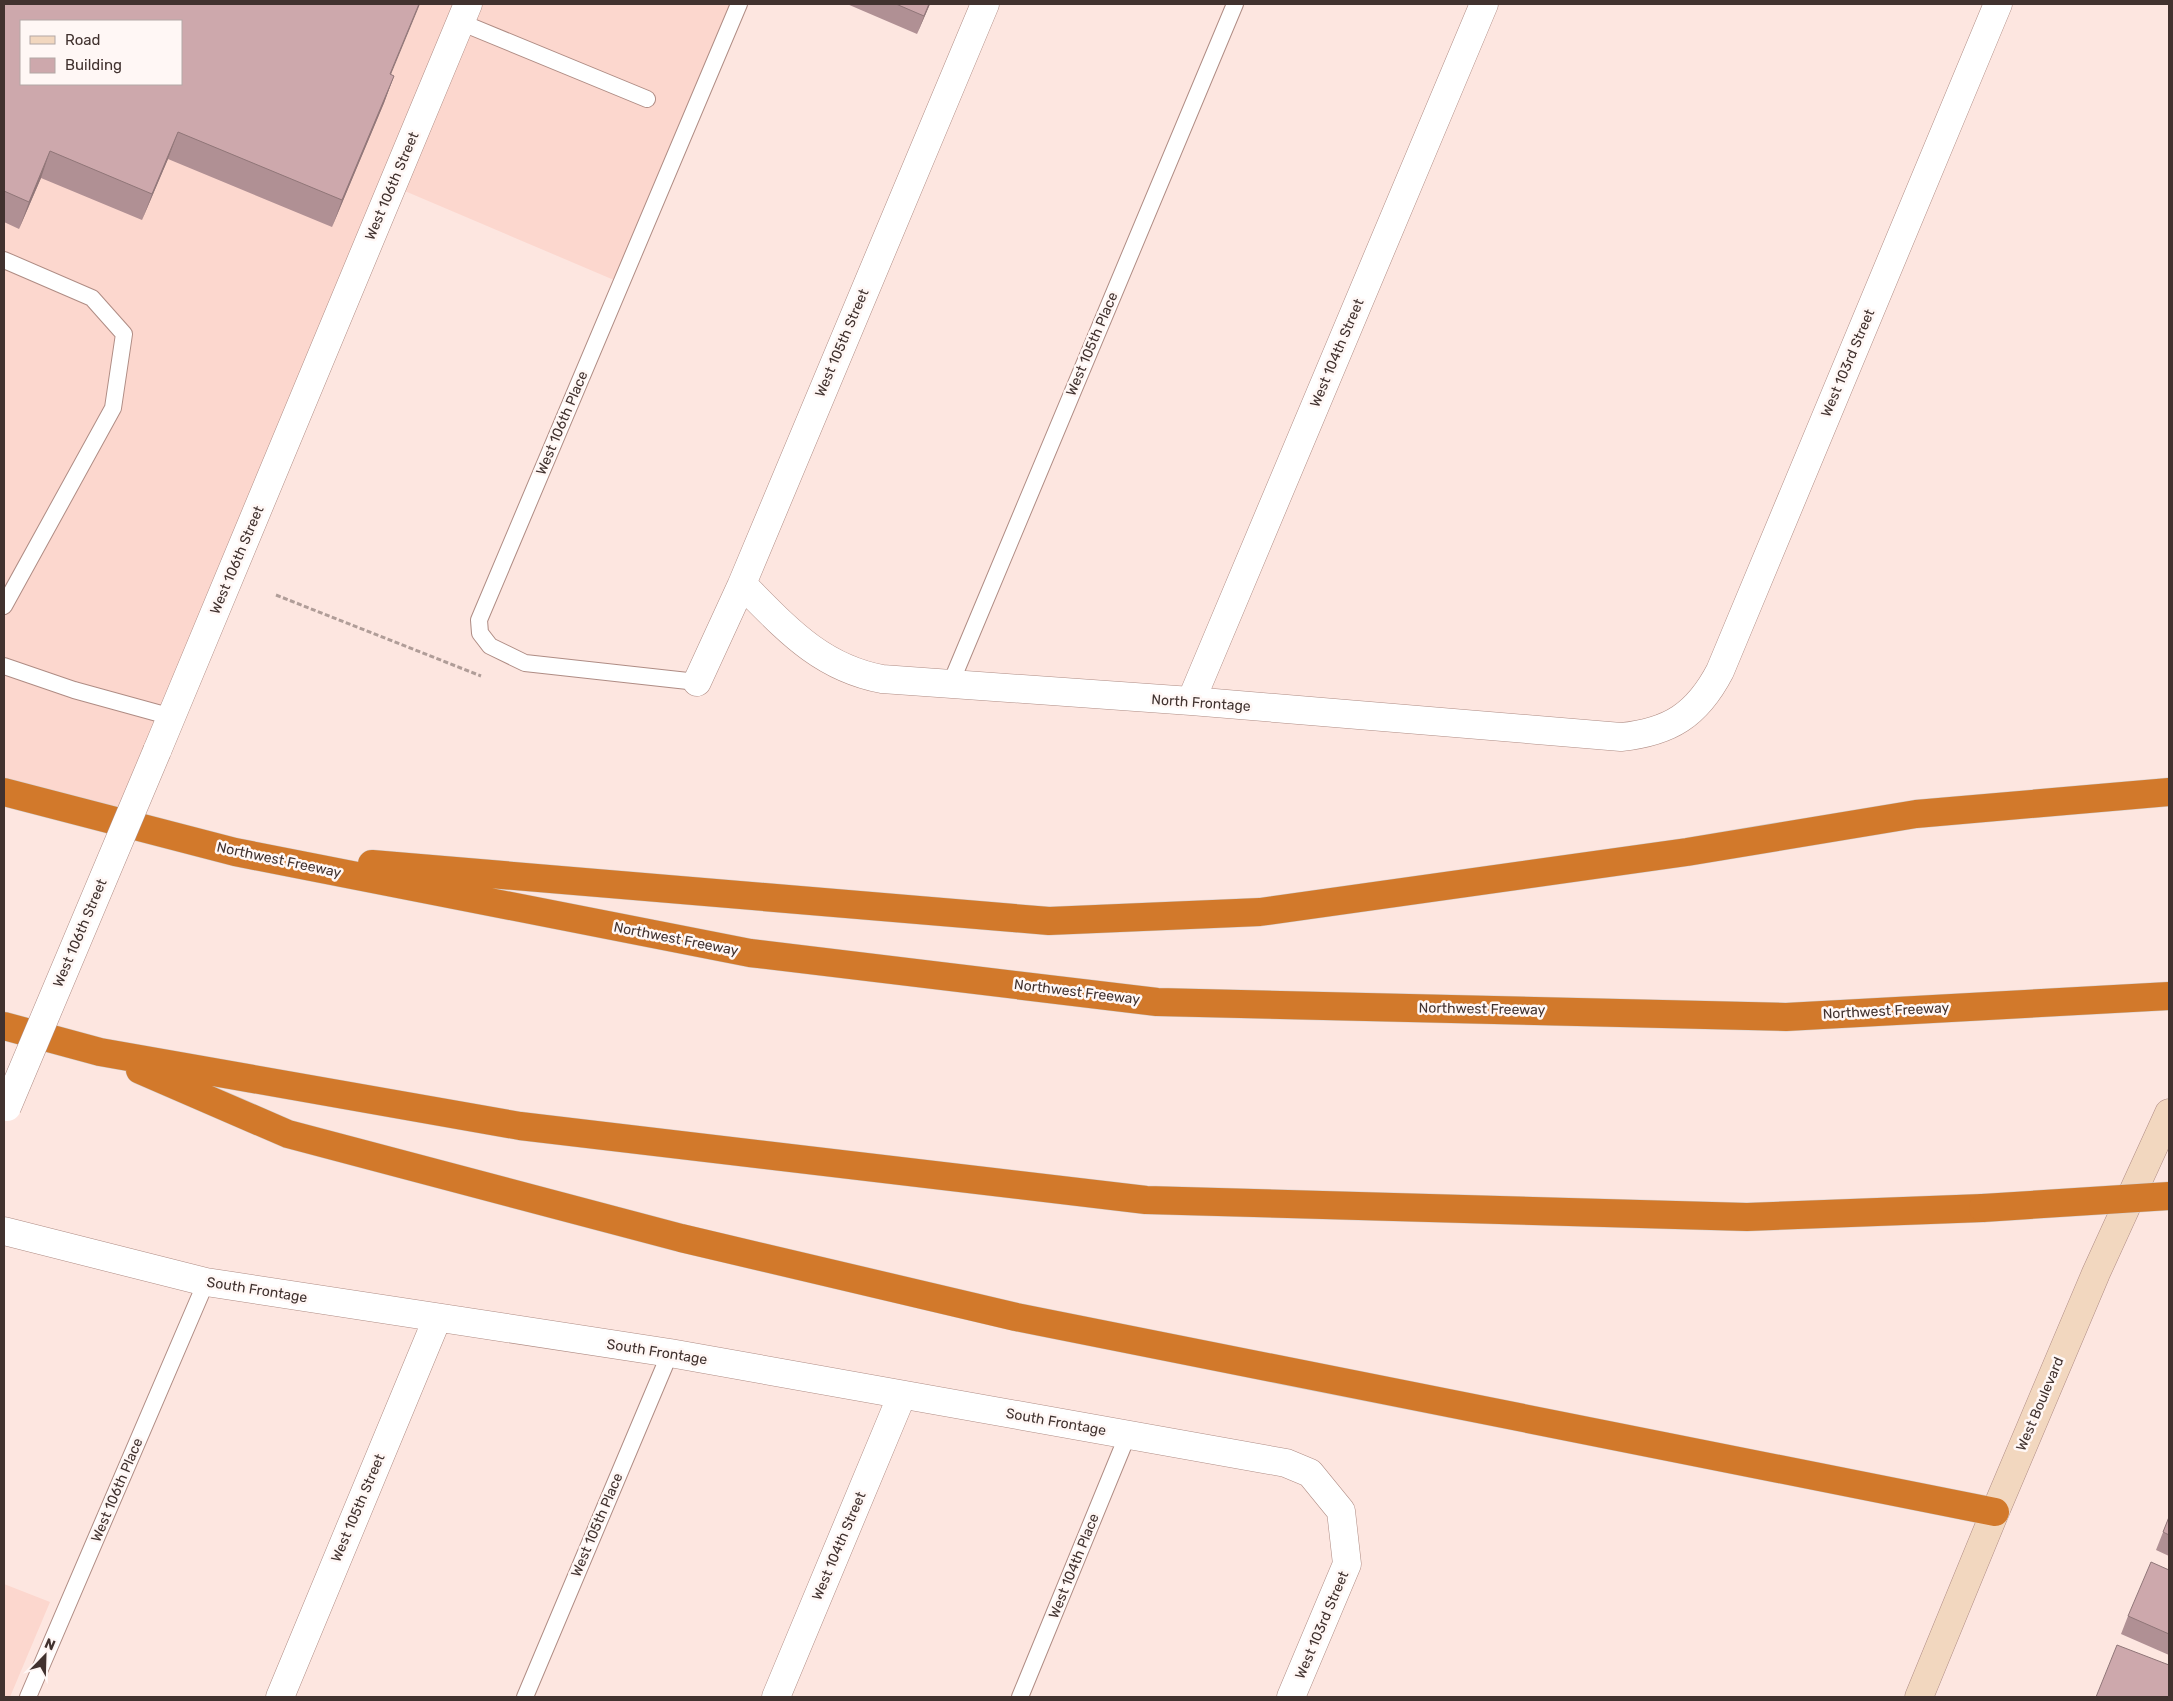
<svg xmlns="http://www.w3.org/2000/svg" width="2173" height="1701" font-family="Rubik,sans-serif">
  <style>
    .built { fill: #fcd7ce; fill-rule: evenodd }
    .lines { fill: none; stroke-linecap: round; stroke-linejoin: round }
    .service-casing { stroke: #af8c84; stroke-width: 18 }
    .minor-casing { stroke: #af8c84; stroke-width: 29 }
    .secondary-casing { stroke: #af8c84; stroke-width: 29 }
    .motorway-casing { stroke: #d1cecd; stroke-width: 29 }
    .path { stroke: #b09d98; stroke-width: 3; stroke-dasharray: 5 2.5; stroke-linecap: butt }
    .service { stroke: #fff; stroke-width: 16 }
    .minor { stroke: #fff; stroke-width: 28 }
    .secondary { stroke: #f2d7bf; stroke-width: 28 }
    .motorway { stroke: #d2792b; stroke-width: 28 }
    .minor-bridge-casing { stroke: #af8c84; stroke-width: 29; stroke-linecap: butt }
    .motorway-bridge-casing { stroke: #d1cecd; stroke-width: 29; stroke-linecap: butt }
    .minor-bridge { stroke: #fff; stroke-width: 28 }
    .motorway-bridge { stroke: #d2792b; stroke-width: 28 }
    .wall { fill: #b09094 }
    .shaded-wall { fill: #907678 }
    .building { fill: #cda8ac; stroke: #907678; fill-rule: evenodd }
    .labels { text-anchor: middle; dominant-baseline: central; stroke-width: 5; stroke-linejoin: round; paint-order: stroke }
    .street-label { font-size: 14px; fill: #41322f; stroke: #fff7f5 }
  </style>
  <rect width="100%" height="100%" fill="#fde6e0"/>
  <path class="built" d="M4 4H739L621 283 393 186 131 815 4 783ZM21 21H181V84H21Z
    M4 1584 50 1602 10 1697H4Z"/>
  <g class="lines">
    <defs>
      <path id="service" d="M460 22 647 99
        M4 260 92 298 124 334 113 408 4 606
        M4 666 74 690 172 717
        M697 682 525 663 490 646 480 633 479 620 739 4
        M950 685 1235 4
        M28 1697 206 1282
        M525 1697 670 1353
        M1020 1697 1128 1434"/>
      <path id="minor" d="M742 584C785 627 819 667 882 679L1191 701 1621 737C1670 732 1697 715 1720 671L1998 4
        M697 682 742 584 985 4
        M1191 701 1484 4
        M157 751 468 4
        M4 1231 206 1282 670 1353 1286 1463 1310 1473 1341 1511 1347 1564 1291 1697
        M280 1697 437 1319
        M776 1697 902 1395"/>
      <path id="secondary" d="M1919 1697 1995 1512 2096 1273 2169 1113"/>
      <path id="motorway" d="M4 792 235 852 750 953 1157 1002 1786 1017 2169 996
        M372 864 1049 921 1260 912 1687 852 1916 814 2169 792
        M4 1026 100 1052 520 1126 1146 1200 1747 1217 1983 1208
        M140 1070 288 1134 681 1238 1016 1317 1995 1512"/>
    </defs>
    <use href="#service" class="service-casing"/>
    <use href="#minor" class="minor-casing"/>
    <use href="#secondary" class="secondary-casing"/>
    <use href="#motorway" class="motorway-casing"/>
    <path class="path" d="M276 595 481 676"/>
    <use href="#service" class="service"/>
    <use href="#minor" class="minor"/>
    <use href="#secondary" class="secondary"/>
    <use href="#motorway" class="motorway"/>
    <defs>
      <path id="minor-bridge" d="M7 1107 157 751"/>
      <path id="motorway-bridge" d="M1983 1208 2169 1196"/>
    </defs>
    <use href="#minor-bridge" class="minor-bridge-casing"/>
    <use href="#motorway-bridge" class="motorway-bridge-casing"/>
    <use href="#minor-bridge" class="minor-bridge"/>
    <use href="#motorway-bridge" class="motorway-bridge"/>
  </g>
  <path class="wall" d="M4 4 391 75 394 76 384 103 332 227 168 159 142 220 41 178 19 229 4 222Z
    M847 4H930L917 34Z
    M2169 1517V1556L2156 1550Z
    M2169 1570V1655L2121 1634 2128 1616Z"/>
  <path class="shaded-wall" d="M419 4H420L380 101 390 74Z
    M929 4H930L917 34 924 16Z
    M394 76 384 103 332 227 342 200Z
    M178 132 168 159 142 220 152 194Z
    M50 151 41 178 19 229 29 202Z"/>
  <path class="building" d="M4 4H419L390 74 394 76 342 200 178 132 152 194 50 151 29 202 4 191ZM21 21H181V84H21Z
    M896 4H929L924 16Z
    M2169 1517V1535L2163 1532Z
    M2151 1562 2169 1570V1634L2128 1616Z
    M2117 1645 2169 1665V1697H2096Z"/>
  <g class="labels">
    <g class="street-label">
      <text transform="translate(392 186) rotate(-67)">West 106th Street</text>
      <text transform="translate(842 343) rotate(-67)">West 105th Street</text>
      <text transform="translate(1092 344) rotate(-67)">West 105th Place</text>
      <text transform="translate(1337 353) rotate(-67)">West 104th Street</text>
      <text transform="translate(1848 363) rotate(-67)">West 103rd Street</text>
      <text transform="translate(562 423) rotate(-67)">West 106th Place</text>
      <text transform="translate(237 560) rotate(-67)">West 106th Street</text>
      <text transform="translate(1201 703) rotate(4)">North Frontage</text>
      <text transform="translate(279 860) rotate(12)">Northwest Freeway</text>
      <text transform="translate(80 933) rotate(-67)">West 106th Street</text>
      <text transform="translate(676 939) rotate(11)">Northwest Freeway</text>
      <text transform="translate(1077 992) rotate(7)">Northwest Freeway</text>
      <text transform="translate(1482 1009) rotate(1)">Northwest Freeway</text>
      <text transform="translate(1886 1011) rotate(-3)">Northwest Freeway</text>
      <text transform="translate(257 1290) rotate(9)">South Frontage</text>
      <text transform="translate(657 1352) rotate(9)">South Frontage</text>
      <text transform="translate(2040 1404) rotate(-67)">West Boulevard</text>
      <text transform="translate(1056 1422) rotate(10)">South Frontage</text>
      <text transform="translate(117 1490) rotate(-67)">West 106th Place</text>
      <text transform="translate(358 1508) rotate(-67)">West 105th Street</text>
      <text transform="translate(597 1525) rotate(-67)">West 105th Place</text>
      <text transform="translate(839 1546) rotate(-67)">West 104th Street</text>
      <text transform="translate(1074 1566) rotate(-68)">West 104th Place</text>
      <text transform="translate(1322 1625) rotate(-67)">West 103rd Street</text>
    </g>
  </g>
  <rect width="2173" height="1701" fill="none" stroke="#41322f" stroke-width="10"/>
  <rect x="20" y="20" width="162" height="65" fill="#fff7f5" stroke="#b3a8a6"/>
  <rect x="30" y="36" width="25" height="8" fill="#f2d7bf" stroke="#b3a8a6"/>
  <text x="65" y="45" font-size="15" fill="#41322f">Road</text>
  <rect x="30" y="58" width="25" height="15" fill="#cda8ac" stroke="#b3a8a6"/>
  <text x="65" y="70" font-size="15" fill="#41322f">Building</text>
  <g transform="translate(45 1656) rotate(23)" stroke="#fff7f5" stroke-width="4" paint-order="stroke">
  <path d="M0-4L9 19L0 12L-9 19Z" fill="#41322f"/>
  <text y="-8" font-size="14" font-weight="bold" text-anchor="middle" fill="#41322f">N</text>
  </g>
</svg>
